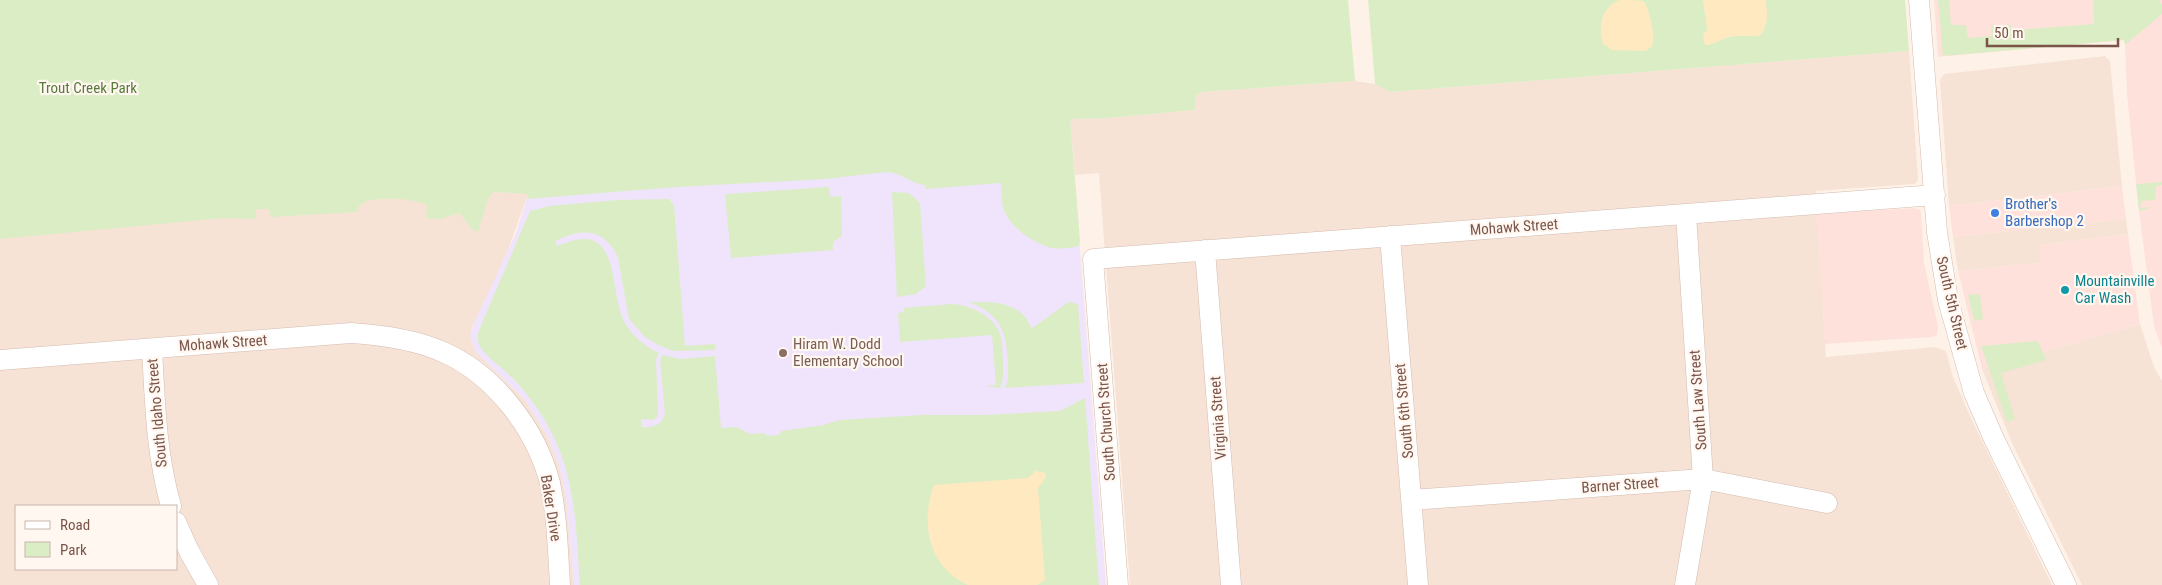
<svg xmlns="http://www.w3.org/2000/svg" width="2162" height="585" font-family="'Roboto Condensed',sans-serif">
  <style>
    .residential { fill: #f6e3d6; fill-rule: evenodd }
    .commercial { fill: #ffe1db }
    .education { fill: #efe4fb }
    .green { fill: #dbedc5 }
    .sand { fill: #ffe9c1 }
    .lines { fill: none; stroke-linecap: round; stroke-linejoin: round }
    .street-casing { stroke: #d4bbaf; stroke-width: 21 }
    .street { stroke: #fff; stroke-width: 20 }
    .shop-dot { fill: #3f7fe0; stroke: #fff7f0; stroke-width: 2 }
    .culture-dot { fill: #0f9aa8; stroke: #fff7f0; stroke-width: 2 }
    .education-dot { fill: #8d6e63; stroke: #fff7f0; stroke-width: 2 }
    .labels { text-anchor: middle; dominant-baseline: central; stroke-width: 4.5; stroke-linejoin: round; paint-order: stroke }
    .park-label { font-size: 15px; fill: #587a3d; stroke: #fff7f0 }
    .shop-label { font-size: 15px; fill: #366cbe; stroke: #fff7f0; text-anchor: start }
    .street-label { font-size: 15px; fill: #7a5449; stroke: #fff7f0 }
    .culture-label { font-size: 15px; fill: #0d838f; stroke: #fff7f0; text-anchor: start }
    .education-label { font-size: 15px; fill: #785e54; stroke: #fff7f0; text-anchor: start }
  </style>
  <rect width="100%" height="100%" fill="#fef2e8"/>
  <path class="residential" d="M1909 51 1918 178 1917 182 1914 184 1816 191 1826 357 1935 347 1946 351 1953 377 1972 420 2052 585H1130L1099 173 1075 175 1070 119 1108 118 1195 110 1196 96 1202 92 1355 81 1375 84 1390 92Z
    M2105 56 2110 61 2122 186 1949 206 1940 80 1944 74Z
    M493 192 528 194 506 256 471 330 486 362 524 399 548 437 559 465 566 497 574 585H0V213ZM16 506H176V569H16Z
    M2126 219 2128 234 2040 245 2042 259 2038 263 1958 271 1953 237Z
    M2140 324 2154 367 2162 381V585H2082L2012 443 1982 369Z"/>
  <path class="commercial" d="M1934 0H2162V348L2154 326 2139 211 2127 95 2125 40 1938 57Z
    M2122 186 2126 219 1953 237 1949 206Z
    M1914 208 1920 210 1921 213 1924 263 1938 326 1937 335 1932 337 1825 344 1817 214Z
    M2128 234 2140 324 1982 369 1958 271 2038 263 2042 259 2040 245Z"/>
  <path class="education" d="M1070 119 1106 585H574L566 497 559 465 548 437 524 399 475 351 470 336 474 323 516 233 535 172Z"/>
  <path class="green" d="M0 0H1348L1355 81 1202 92 1196 96 1195 110 1108 118 1070 119 1080 240 1079 246 1075 247C1066 248 1057 250 1048 247 1031 241 1010 227 1004 210 1000 201 1002 191 1001 183L926 189 925 185C911 184 901 172 886 172L825 179 677 187 527 199 528 194 493 192 488 199 478 232 471 229 460 213 440 219 426 218 427 205C414 198 381 197 367 201 364 202 360 205 357 208V212L271 217 269 209H256L255 219 223 218 0 239Z
    M1368 0H1905L1909 51 1390 92 1375 84Z
    M1938 0H1949L1951 25H1966L1968 38 1992 36 1991 26 2011 25 2012 29 2016 30 2094 24 2093 0H2159L2162 5V14L2125 45 2124 40 1943 56Z
    M2162 182V185L2156 186 2155 200 2142 201 2140 207 2142 208 2153 207 2139 211 2136 184Z
    M829 187 830 197 841 196 842 236 833 242V250L731 258 725 194Z
    M892 192 909 193 920 203 926 286 916 294 897 297Z
    M669 199 674 205 685 346 715 344V350L673 351 656 344 645 337 629 319 618 257C602 226 582 229 555 241L558 246C621 217 608 284 623 319 629 333 645 347 659 353L656 359 658 416 653 420 641 419V427C654 427 660 427 665 414L660 360 662 355 681 359 715 356 721 428 737 427 750 434 764 433 767 436 779 435 782 431 824 425 832 422 841 420 922 415H983L1060 411 1085 398 1099 585H580C575 515 576 459 531 400 524 390 515 380 506 372 498 364 487 357 481 348 477 342 477 336 479 330L530 211 549 206 617 200Z
    M1978 294 1980 296 1983 318 1981 320 1974 321 1968 295Z
    M969 302C986 302 1010 301 1023 315 1027 318 1029 324 1032 328L1069 302 1078 304 1084 383 1005 388C1009 379 1008 371 1008 361 1006 331 1000 314 969 302Z
    M952 304C970 305 993 315 1000 334 1003 342 1002 352 1003 361 1003 371 1004 379 1000 388L985 386 996 385 992 335 900 342 898 313 904 312V308Z
    M2038 341 2046 360 2001 373 2015 419 2007 422 1981 346Z"/>
  <path class="sand" d="M1619 0C1626 0 1637 0 1643 1 1649 5 1655 36 1653 43 1652 47 1649 49 1645 51L1612 50 1603 44C1598 27 1601 8 1619 0Z
    M1703 0H1766C1767 13 1769 25 1760 36 1750 37 1741 35 1731 37 1721 38 1715 45 1705 45L1703 36 1707 29Z
    M1035 471 1045 473 1046 477 1038 488 1045 580 1037 585H968C928 567 920 522 934 485L1028 478Z"/>
  <g class="lines">
    <defs>
      <path id="street" d="M1919 0 1937 232 1948 300 1974 393 1994 439 2066 585
        M1390 236 1418 585
        M1205 250 1231 585
        M152 349C155 403 156 453 171 506
        M0 360 351 333C382 335 414 339 443 352 495 375 536 429 550 483 557 516 558 551 560 585
        M1411 500 1703 479 1827 503
        M176 522 189 551 208 585
        M1118 585 1093 259 1935 195
        M1685 585 1703 479 1686 214"/>
    </defs>
    <use href="#street" class="street-casing"/>
    <use href="#street" class="street"/>
  </g>
  <circle class="shop-dot" cx="1995" cy="213" r="5"/>
  <circle class="culture-dot" cx="2065" cy="290" r="5"/>
  <circle class="education-dot" cx="783" cy="353" r="5"/>
  <g class="labels">
    <g class="park-label">
      <text x="88" y="88">Trout Creek Park</text>
    </g>
    <g class="shop-label">
      <text x="2005" y="204">Brother's<tspan x="2005" dy="17">Barbershop 2</tspan></text>
    </g>
    <g class="street-label">
      <text transform="translate(1514 227) rotate(-4)">Mohawk Street</text>
      <text transform="translate(1952 303) rotate(77)">South 5th Street</text>
      <text transform="translate(223 343) rotate(-4)">Mohawk Street</text>
      <text transform="translate(1698 400) rotate(-94)">South Law Street</text>
      <text transform="translate(1404 411) rotate(-95)">South 6th Street</text>
      <text transform="translate(157 413) rotate(-95)">South Idaho Street</text>
      <text transform="translate(1218 418) rotate(-94)">Virginia Street</text>
      <text transform="translate(1106 422) rotate(-94)">South Church Street</text>
      <text transform="translate(1620 485) rotate(-4)">Barner Street</text>
      <text transform="translate(551 508) rotate(81)">Baker Drive</text>
    </g>
    <g class="culture-label">
      <text x="2075" y="281">Mountainville<tspan x="2075" dy="17">Car Wash</tspan></text>
    </g>
    <g class="education-label">
      <text x="793" y="344">Hiram W. Dodd<tspan x="793" dy="17">Elementary School</tspan></text>
    </g>
  </g>
  <rect x="15" y="505" width="162" height="65" fill="#fff7f0" stroke="#cab6ad"/>
  <rect x="25" y="521" width="25" height="8" fill="#ffffff" stroke="#cab6ad"/>
  <text x="60" y="530" font-size="15" fill="#7a5449">Road</text>
  <rect x="25" y="542" width="25" height="15" fill="#dbedc5" stroke="#cab6ad"/>
  <text x="60" y="555" font-size="15" fill="#7a5449">Park</text>
  <path d="M1987 38v8h131v-8" fill="none" stroke="#7a5449" stroke-width="2.5"/>
  <text x="1994" y="38" font-size="15" fill="#7a5449" stroke="#fff7f0" stroke-width="4" paint-order="stroke">50 m</text>
</svg>
